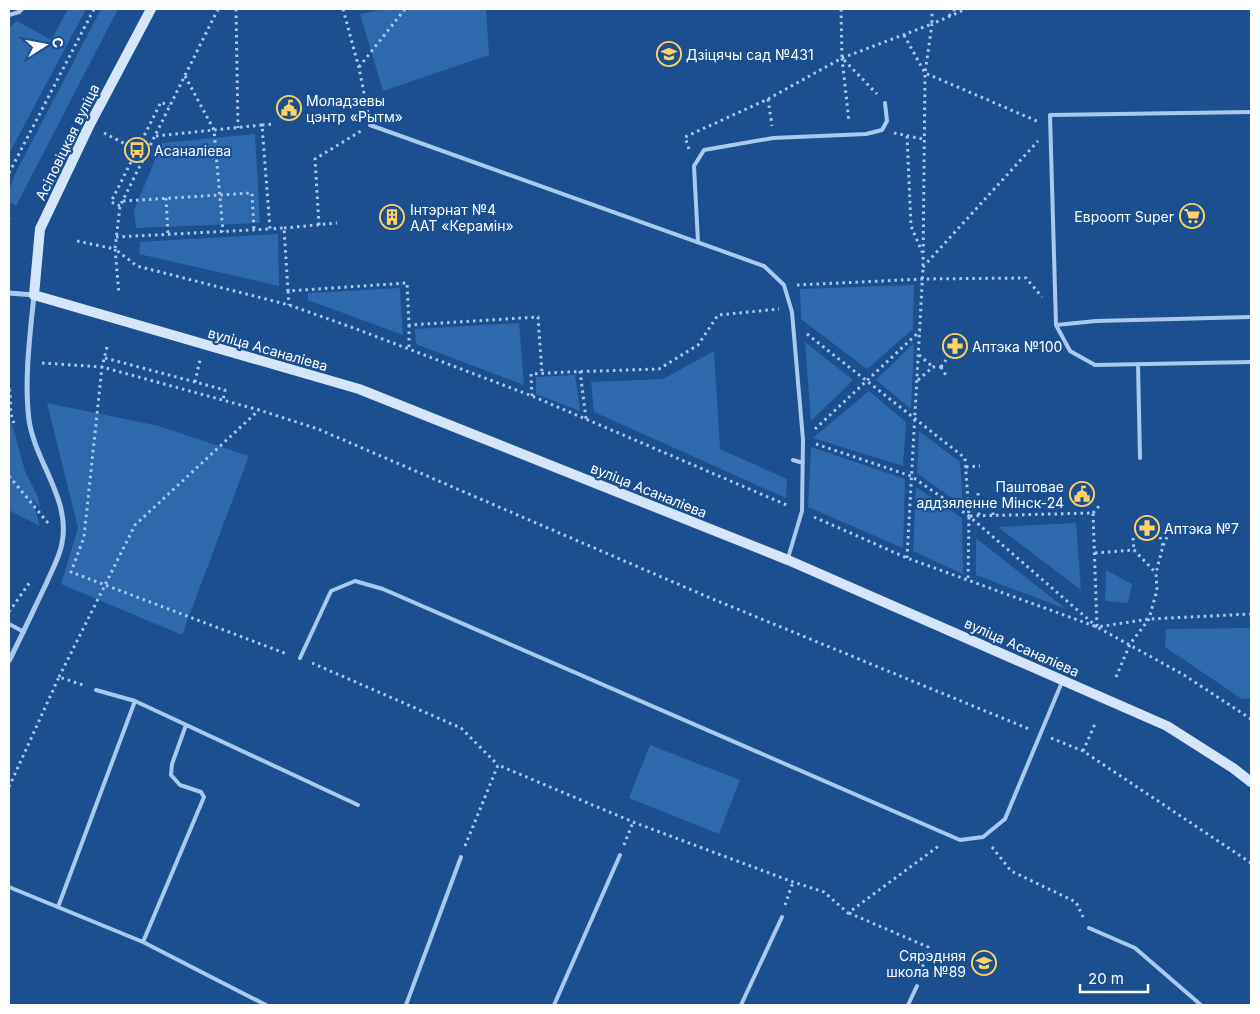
<svg xmlns="http://www.w3.org/2000/svg" width="1260" height="1014" font-family="Inter,sans-serif">
  <style>
    .green { fill: #2e69ad }
    .lines { fill: none; stroke-linecap: round; stroke-linejoin: round }
    .path { stroke: #a9c9ee; stroke-width: 3; stroke-dasharray: 2.5 4; stroke-linecap: butt }
    .service { stroke: #a9c9ee; stroke-width: 4 }
    .minor { stroke: #a9c9ee; stroke-width: 5 }
    .secondary { stroke: #d6e6fa; stroke-width: 10 }
    .labels { text-anchor: middle; dominant-baseline: central; stroke-width: 4.5; stroke-linejoin: round; paint-order: stroke }
    .poi-label { font-size: 14px; fill: #fff; stroke: #1b4f8f; text-anchor: start }
    .street-label { font-size: 14px; fill: #fff; stroke: #1b4f8f }
  </style>
  <rect width="100%" height="100%" fill="#1b4f8f"/>
  <path class="green" d="M68 9H86L9 154V28L17 21 51 40Z
    M101 9H118L16 206 9 202V190L16 172Z
    M377 9H486L489 55 383 91 360 14 377 11Z
    M255 134 260 223 136 228 134 211 162 143Z
    M278 234 279 286 139 254 140 242Z
    M914 285 913 329 867 369 801 319 800 289Z
    M400 288 403 335 308 300V293Z
    M519 323 524 385 416 344 415 329Z
    M805 342 853 380 811 421Z
    M914 343 911 409 876 380Z
    M714 351 720 449 787 479 786 498 594 412 591 382 663 379Z
    M575 375 580 411 536 394V377Z
    M869 391 906 422 903 466 813 438Z
    M47 403 159 426 249 456 182 635 61 584 78 528Z
    M9 414 25 471 38 497 40 508 32 499 40 526 9 510Z
    M919 431 960 462 963 506 917 473Z
    M811 447 905 479 903 548 808 507Z
    M916 487 962 518 963 574 913 551Z
    M1076 523 1081 590 998 527Z
    M976 538 1066 609 976 575Z
    M1106 570 1132 584 1128 603 1105 601Z
    M1251 628V698L1242 699 1165 647 1166 629Z
    M650 745 740 780 719 834 629 798Z"/>
  <g class="lines">
    <path class="path" d="M218 9 120 206 115 249 137 266 289 305 351 327 532 396 789 506
      M236 9 238 128
      M343 9 359 68 368 113
      M841 9 842 58 877 94
      M949 16 955 9
      M904 35 925 73 1039 122
      M842 58 849 122
      M359 67 405 9
      M185 76 214 130 223 232
      M768 99 772 126
      M262 125 274 124
      M104 133 137 150
      M894 133 923 139
      M156 136 262 125 270 229 284 228 288 291 407 283 409 325 538 317 542 373
      M907 136 911 226 922 252
      M689 149 685 137 768 99 842 58 932 24V9
      M9 173 94 9
      M166 198 168 235
      M123 201 252 193 254 230
      M120 206 111 202 161 102 169 106
      M9 218V219
      M319 225 315 159 361 131
      M284 228 337 223
      M116 237 270 229
      M77 241 115 249 119 294
      M923 267 1038 141
      M797 285 922 279 1026 278 1042 297
      M288 291 289 305
      M409 325V350
      M807 334 965 458 969 516 968 581
      M107 347 102 367 84 537 71 572 287 654
      M919 355 933 367
      M105 358 225 390 223 400
      M42 363 102 367 259 410 318 429 708 597 1029 729
      M941 367 947 377
      M941 367 946 360
      M580 371 586 419
      M918 380 933 367H941
      M195 382 200 360
      M9 389 10 391 11 414 14 423
      M532 396 531 374 567 372 659 369 698 345 718 315 779 309
      M815 429 920 331
      M816 444 911 476 969 516 1097 627
      M966 467 980 466
      M9 476 48 523
      M1093 513 1099 506
      M979 515 978 493H980
      M993 515V509
      M970 516 1093 513 1097 627 1149 619 1251 614
      M814 517 907 558 1097 627 1184 675 1251 719
      M1160 537 1163 546
      M1133 538 1134 550
      M1095 553 1134 550 1156 573
      M907 558 923 268 925 73 932 24 966 9
      M9 612 30 582
      M312 663 461 728 498 765
      M59 677 135 525 259 410
      M1116 677 1130 644 1149 619 1157 590 1156 573 1163 546 1167 537
      M1051 738 1083 751 1251 863
      M1083 751 1095 724
      M9 787 59 677 86 686
      M624 845 633 822
      M465 846 498 765 633 822 793 882 824 892 848 913 940 845
      M992 847 1011 871 1076 902 1083 917
      M785 905 793 882
      M849 913 928 947 920 976"/>
    <path class="service" d="M9 15 19 12 22 9
      M1251 112 1050 115 1056 325 1070 351 1095 365 1251 362
      M370 125 764 266 784 285 792 312 803 440 802 511 788 558
      M698 242 694 166 704 150 773 138 866 134 882 130 887 121 885 103
      M1056 325 1096 321 1251 317
      M1138 364 1140 458
      M793 460 803 463
      M9 624 24 632
      M300 658 331 591 355 581 383 589 960 840 983 837 1005 819 1062 682
      M96 690 135 701 358 805
      M9 887 143 942 266 1005
      M58 907 135 701
      M1089 928 1135 948 1201 1005
      M143 942 204 797 201 792 180 785 171 775 172 764 186 725
      M406 1005 461 857
      M554 1005 620 855
      M741 1005 782 917
      M908 1005 917 986"/>
    <path class="minor" d="M9 293 34 295C30 335 24 380 29 420 35 462 71 499 62 543 60 556 52 570 47 582 34 609 22 635 9 661"/>
    <path class="secondary" d="M151 9 89 126 40 229 34 295 359 389 788 560 1167 726 1233 768 1251 782"/>
  </g>
  <defs>
    <symbol id="school-ring" viewBox="-11 -11 22 22"><circle r="9.5" fill="#1b4f8f" stroke="#ffd166" stroke-width="1.5"/><path d="M0-5L7-2L0 1L-7-2ZM-4 1L0 2.5L4 1V4Q0 6-4 4Z" fill="#ffd166"/></symbol>
    <symbol id="civic-ring" viewBox="-11 -11 22 22"><circle r="9.5" fill="#1b4f8f" stroke="#ffd166" stroke-width="1.5"/><path d="M-.6-6.5H3V-4.5H.6V-3L4-1V1h2V6H-6V1h2V-1L-.6-3ZM-1.2 2.5V6h2.4V2.5Z" fill="#ffd166"/></symbol>
    <symbol id="bus-ring" viewBox="-11 -11 22 22"><circle r="9.5" fill="#1b4f8f" stroke="#ffd166" stroke-width="1.5"/><path d="M-5-6H5V4H4V6H2V4H-2V6H-4V4H-5ZM-3.5-4V0h7V-4ZM-3.5 1.2v1.5H-2V1.2ZM2 1.2v1.5H3.5V1.2Z" fill="#ffd166"/></symbol>
    <symbol id="supermarket-ring" viewBox="-11 -11 22 22"><circle r="9.5" fill="#1b4f8f" stroke="#ffd166" stroke-width="1.5"/><path d="M-6-5.5h2.5l.6 2H6L4.5 2H-2.5L-4.4-4H-6ZM-1.5 3.2a1.3 1.3 0 1 0 .1 0ZM3 3.2a1.3 1.3 0 1 0 .1 0Z" fill="#ffd166"/></symbol>
    <symbol id="building-ring" viewBox="-11 -11 22 22"><circle r="9.5" fill="#1b4f8f" stroke="#ffd166" stroke-width="1.5"/><path d="M-4-6H4V6H1V3H-1V6H-4ZM-2.5-4.3h1.7v1.8h-1.7ZM.8-4.3h1.7v1.8H.8ZM-2.5-1h1.7V.8h-1.7ZM.8-1h1.7V.8H.8Z" fill="#ffd166"/></symbol>
    <symbol id="pharmacy-ring" viewBox="-11 -11 22 22"><circle r="9.5" fill="#1b4f8f" stroke="#ffd166" stroke-width="1.5"/><path d="M-2-6h4v4h4v4h-4v4h-4v-4h-4v-4h4Z" fill="#ffd166"/></symbol>
  </defs>
  <g fill-rule="evenodd">
    <use href="#school-ring" x="655" y="40" width="28" height="28"/>
    <use href="#civic-ring" x="275" y="94" width="28" height="28"/>
    <use href="#bus-ring" x="123" y="136" width="28" height="28"/>
    <use href="#supermarket-ring" x="1178" y="202" width="28" height="28"/>
    <use href="#building-ring" x="378" y="203" width="28" height="28"/>
    <use href="#pharmacy-ring" x="941" y="332" width="28" height="28"/>
    <use href="#civic-ring" x="1068" y="480" width="28" height="28"/>
    <use href="#pharmacy-ring" x="1133" y="514" width="28" height="28"/>
    <use href="#school-ring" x="970" y="949" width="28" height="28"/>
  </g>
  <g class="labels">
    <g class="poi-label">
      <text x="686" y="54">Дзіцячы сад №431</text>
      <text x="306" y="100">Моладзевы<tspan x="306" dy="16">цэнтр «Рытм»</tspan></text>
      <text x="154" y="150">Асаналіева</text>
      <text x="410" y="209">Інтэрнат №4<tspan x="410" dy="16">ААТ «Керамін»</tspan></text>
      <text x="1174" y="216" text-anchor="end">Евроопт Super</text>
      <text x="972" y="346">Аптэка №100</text>
      <text x="1064" y="486" text-anchor="end">Паштовае<tspan x="1064" dy="16">аддзяленне Мінск-24</tspan></text>
      <text x="1164" y="528">Аптэка №7</text>
      <text x="966" y="955" text-anchor="end">Сярэдняя<tspan x="966" dy="16">школа №89</tspan></text>
    </g>
    <g class="street-label">
      <text transform="translate(67 142) rotate(-64)">Асіповіцкая вуліца</text>
      <text transform="translate(268 349) rotate(16)">вуліца Асаналіева</text>
      <text transform="translate(649 490) rotate(22)">вуліца Асаналіева</text>
      <text transform="translate(1022 647) rotate(24)">вуліца Асаналіева</text>
    </g>
  </g>
  <rect width="1260" height="1014" fill="none" stroke="#ffffff" stroke-width="20"/>
  <g transform="translate(45 45) rotate(79)" stroke="#1b4f8f" stroke-width="4" paint-order="stroke">
  <path d="M0-4L9 19L0 12L-9 19Z" fill="#ffffff"/>
  <text y="-8" font-size="14" font-weight="bold" text-anchor="middle" fill="#ffffff">С</text>
  </g>
  <path d="M1080 984v8h68v-8" fill="none" stroke="#ffffff" stroke-width="2.5"/>
  <text x="1088" y="984" font-size="15" fill="#ffffff" stroke="#1b4f8f" stroke-width="4" paint-order="stroke">20 m</text>
</svg>
